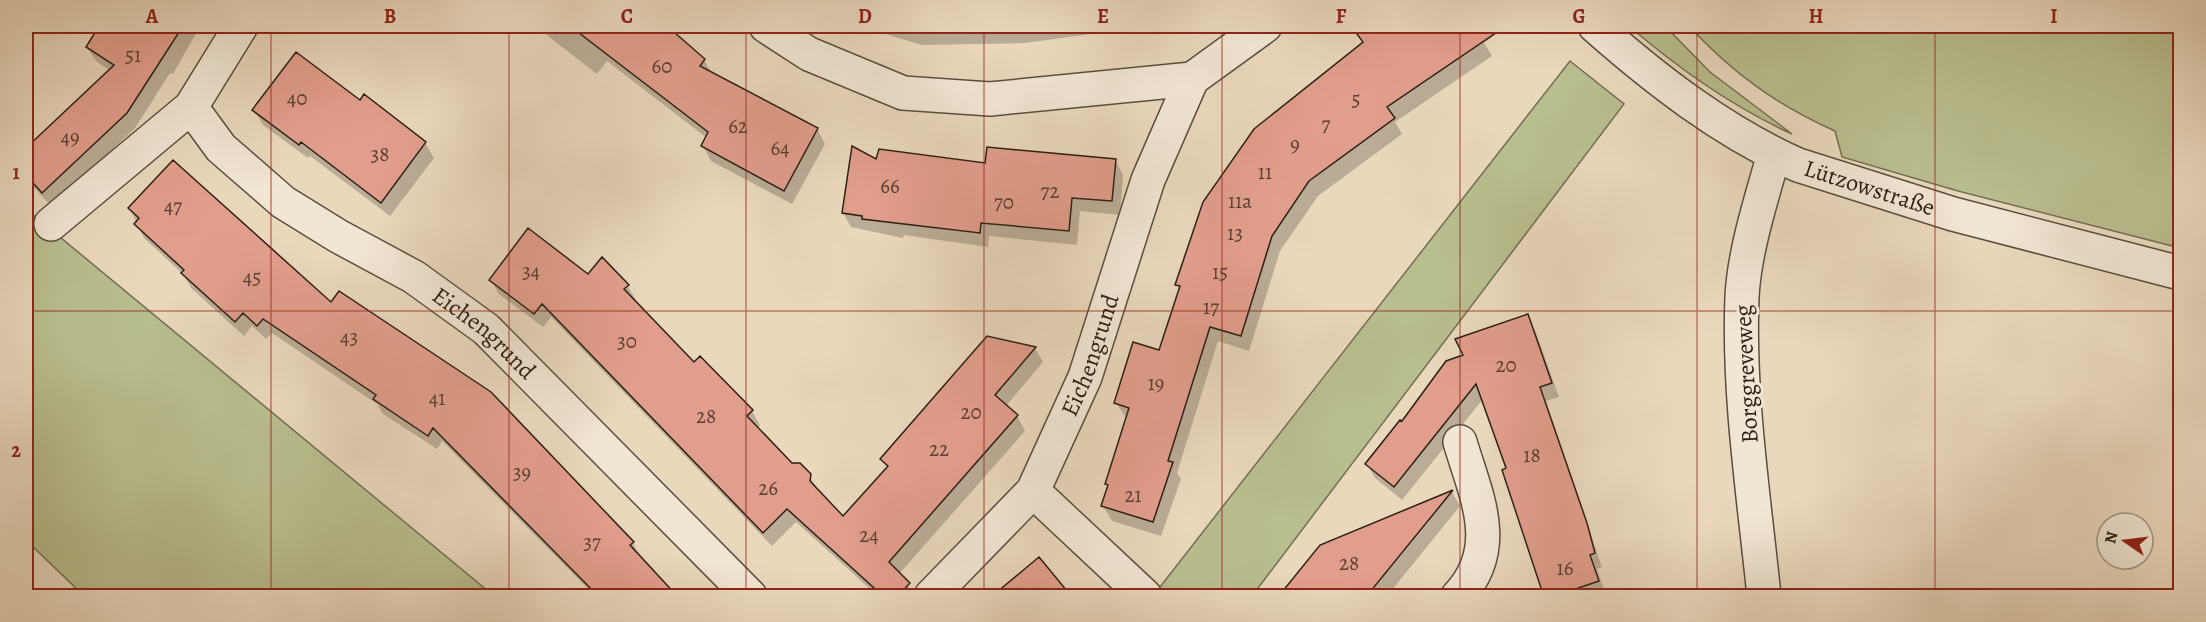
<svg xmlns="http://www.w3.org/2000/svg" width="2206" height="622" font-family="Alegreya,serif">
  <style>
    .green { fill: #b9be8f; stroke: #726f52; stroke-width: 1.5 }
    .shadow { fill: #0003 }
    .building { fill: #e29e8c; stroke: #2b2015; stroke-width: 1.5 }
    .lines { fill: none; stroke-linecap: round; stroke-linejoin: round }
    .minor-casing { stroke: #5b4e3f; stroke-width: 36 }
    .tertiary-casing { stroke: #5b4e3f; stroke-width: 36 }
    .minor { stroke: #f1e6d4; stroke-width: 33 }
    .tertiary { stroke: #f1e6d4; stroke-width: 33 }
    .grid { fill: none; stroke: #8f2418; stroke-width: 1.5; stroke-opacity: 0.55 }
    .labels { text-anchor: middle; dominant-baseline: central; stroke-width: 6; stroke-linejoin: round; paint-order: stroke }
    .number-label { font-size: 21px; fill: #594033 }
    .street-label { font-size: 24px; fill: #2b2015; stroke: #f1e6d4 }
    .neatline { fill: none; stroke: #8f2418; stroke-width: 2 }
    .grid-label { font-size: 20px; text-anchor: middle; font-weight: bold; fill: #8f2418 }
  </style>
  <rect width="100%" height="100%" fill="#ead8bd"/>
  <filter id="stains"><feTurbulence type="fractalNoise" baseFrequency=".00333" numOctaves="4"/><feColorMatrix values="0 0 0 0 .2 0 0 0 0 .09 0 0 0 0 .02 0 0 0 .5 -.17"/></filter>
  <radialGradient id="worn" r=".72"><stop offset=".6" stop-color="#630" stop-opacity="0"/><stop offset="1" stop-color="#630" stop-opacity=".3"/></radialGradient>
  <path class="green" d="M1629 26H1665L1710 72 1792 134C1731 106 1680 70 1629 26Z
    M1689 26H2180V248L1958 191 1842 157 1835 131C1777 105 1732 73 1689 26Z
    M1570 61 1624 104 1252 596H1153Z
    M26 209 494 596H84L26 540Z"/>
  <path class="shadow" d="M101 26H198L199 28 173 74 170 73 135 128 52 207 26 179V150L110 71 96 61 87 47Z
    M542 26H659L704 60 712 74 817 129 825 144 792 204 711 161 703 146 707 138 607 61 597 74 548 36Z
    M858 26H1122L1091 34 1025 43 922 45Z
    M1380 26H1502L1504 28 1484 43 1492 56 1395 122 1402 134 1318 196 1280 251 1249 351 1218 341 1177 473 1181 479 1161 536 1112 521 1103 506 1109 488 1106 484 1127 419 1116 403 1160 352 1180 290 1177 285 1365 42 1362 38Z
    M360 102 425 143 434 158 390 216 310 156 308 158 263 125 254 110Z
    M1115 160 1123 175 1120 215 1080 211 1077 245 989 236 988 247 904 235 903 238 851 227 843 213 877 162 987 165Z
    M130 209 331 304 633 543 640 558 676 596H595L442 441 437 449 383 414 377 404 272 333 266 339 252 326 244 336 191 288 183 274 144 238Z
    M589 276 627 285 636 300 634 301 694 364 700 358 752 411 760 425 757 429 791 464 809 475 818 490 844 518 888 469 882 459 1035 348 1043 362 1006 406 1017 416 1025 431 899 574 915 596H878L796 522 772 546 551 317 543 327 499 294 491 280Z
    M1527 316 1535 330 1559 397 1546 401 1602 567 1597 569 1606 595 1600 596H1546L1508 469 1483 399 1402 500 1375 478 1367 464 1465 356Z
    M1452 492 1460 506 1387 596H1368L1430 520 1321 546Z"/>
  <path class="building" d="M99 26H183L127 113 42 193 26 175V148L114 65 86 47Z
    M570 26H667L705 59 700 66 818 128 784 191 701 146 708 132Z
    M1351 26H1506L1387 107 1395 118 1309 181 1272 236 1241 336 1210 327 1168 461 1173 462 1153 522 1101 506 1108 485 1105 484 1129 408 1114 403 1133 342 1159 350 1180 286 1175 285 1203 202 1254 129 1363 42Z
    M296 52 360 100 364 94 426 142 381 203 301 142 299 145 252 110Z
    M852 146 876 159 879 149 985 163 987 147 1116 159 1112 201 1072 198 1069 231 981 223 980 233 862 219V216L842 213Z
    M173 160 331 302 339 291 491 392 634 542 630 545 678 597H599L433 428 428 436 373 399 376 395 263 319 257 326 243 313 235 322 181 273 184 270 134 224 139 218 128 208Z
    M528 228 588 274 602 257 629 285 624 289 694 362 700 356 753 410 747 416 792 463H800L811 474 810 481 843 516 888 466 880 459 987 336 1036 347 995 395 1018 415 889 562 910 583 897 597H884L787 509 763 533 542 304 534 314 489 280Z
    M1528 314 1552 383 1540 387 1587 523 1595 553 1590 555 1599 581 1552 597H1544L1502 470 1506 468 1476 384 1394 487 1365 464 1400 420 1402 421 1446 361 1463 355 1455 339Z
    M1453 490 1366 597H1278L1320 545Z
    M1039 557 1072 597H991Z"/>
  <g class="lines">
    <defs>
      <g id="minor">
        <path d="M766 26 809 54 903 93 990 99 1192 79 1265 26"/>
        <path id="s1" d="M191 107 221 148 283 202 338 236 414 277 486 329 750 596"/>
        <path d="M51 224 191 107 241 26"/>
        <path d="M1033 491 1145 596"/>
        <path id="s2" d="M931 596 1033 491 1085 377 1148 180 1192 79"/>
        <path d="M1458 596C1503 548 1476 496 1460 442"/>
      </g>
      <g id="tertiary">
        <path id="s3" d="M1595 26C1655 79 1723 132 1798 165L1953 214 2180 273"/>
        <path d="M1764 596C1754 497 1738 396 1742 297 1744 252 1762 197 1774 154"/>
      </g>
    </defs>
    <use href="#minor" class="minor-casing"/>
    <use href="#tertiary" class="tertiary-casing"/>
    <use href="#minor" class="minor"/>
    <use href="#tertiary" class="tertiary"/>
  </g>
  <path class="grid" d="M271 26V596M509 26V596M746 26V596M984 26V596M1222 26V596M1460 26V596M1697 26V596M1935 26V596M26 311H2180"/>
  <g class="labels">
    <g class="number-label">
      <text x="133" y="55">51</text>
      <text x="662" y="66">60</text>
      <text x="297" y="98">40</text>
      <text x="1356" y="99">5</text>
      <text x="1326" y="124">7</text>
      <text x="738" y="126">62</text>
      <text x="70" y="137">49</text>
      <text x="1295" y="144">9</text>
      <text x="780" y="148">64</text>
      <text x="380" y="154">38</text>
      <text x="1265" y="172">11</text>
      <text x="890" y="186">66</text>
      <text x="1050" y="191">72</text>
      <text x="1240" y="201">11a</text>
      <text x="1004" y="202">70</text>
      <text x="173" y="206">47</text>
      <text x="1235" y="233">13</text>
      <text x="531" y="271">34</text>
      <text x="1220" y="272">15</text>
      <text x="252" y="277">45</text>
      <text x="1211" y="307">17</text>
      <text x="349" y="337">43</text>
      <text x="627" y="341">30</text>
      <text x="1506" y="365">20</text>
      <text x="1156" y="383">19</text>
      <text x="437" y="398">41</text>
      <text x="971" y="412">20</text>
      <text x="706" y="416">28</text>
      <text x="939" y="449">22</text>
      <text x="1532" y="455">18</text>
      <text x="522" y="472">39</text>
      <text x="768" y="488">26</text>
      <text x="1133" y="495">21</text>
      <text x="869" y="535">24</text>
      <text x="592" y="542">37</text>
      <text x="1349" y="563">28</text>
      <text x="1565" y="568">16</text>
    </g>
    <g class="street-label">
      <text stroke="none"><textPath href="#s3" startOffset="322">Lützowstraße</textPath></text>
      <text stroke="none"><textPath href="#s1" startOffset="374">Eichengrund</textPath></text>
      <text stroke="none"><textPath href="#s2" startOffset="294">Eichengrund</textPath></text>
      <text transform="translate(1746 374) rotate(-93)">Borggreveweg</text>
    </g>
  </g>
  <rect width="2206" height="622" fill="none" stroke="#ead8bd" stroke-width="66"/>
  <g transform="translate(2125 541) rotate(284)"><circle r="28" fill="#f1e6d4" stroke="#a29788" stroke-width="1.5"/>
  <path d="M0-4.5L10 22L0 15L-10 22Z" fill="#8f2418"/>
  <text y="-9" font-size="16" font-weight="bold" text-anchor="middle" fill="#2b2015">N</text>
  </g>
  <rect x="33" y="33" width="2140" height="556" class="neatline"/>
  <g class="grid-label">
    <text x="152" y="23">A</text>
    <text x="390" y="23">B</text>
    <text x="627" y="23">C</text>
    <text x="865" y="23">D</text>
    <text x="1103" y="23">E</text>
    <text x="1341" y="23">F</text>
    <text x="1579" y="23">G</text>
    <text x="1816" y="23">H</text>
    <text x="2054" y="23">I</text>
    <text x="16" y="179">1</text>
    <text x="16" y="457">2</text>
  </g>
  <rect width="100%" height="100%" filter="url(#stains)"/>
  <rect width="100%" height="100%" fill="url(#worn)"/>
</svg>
